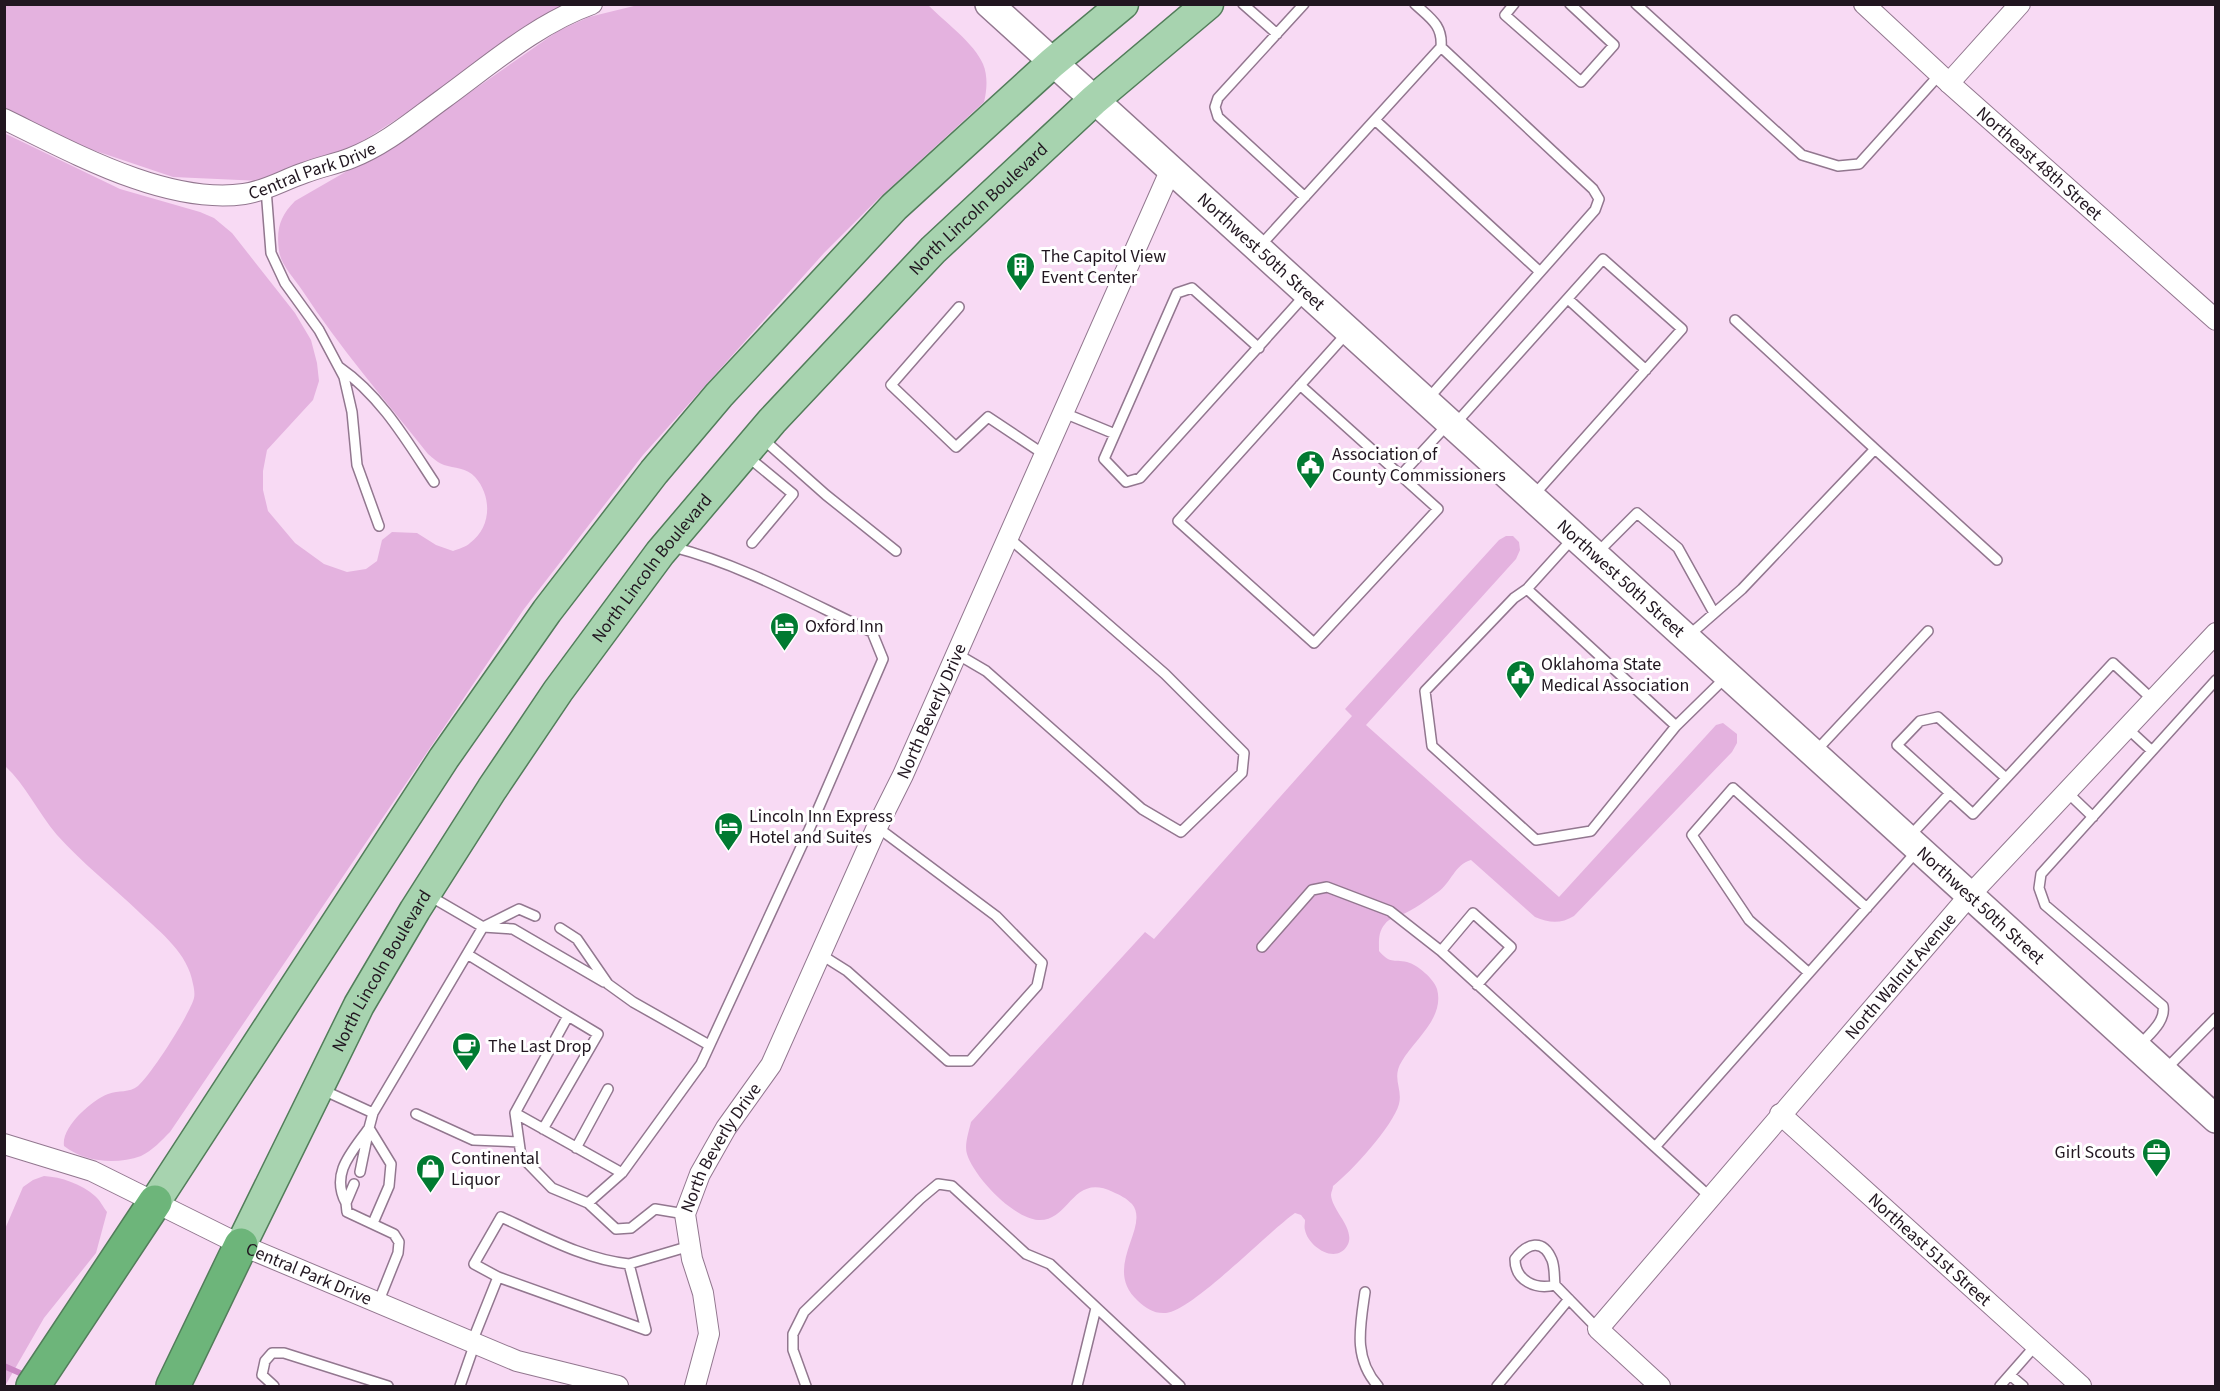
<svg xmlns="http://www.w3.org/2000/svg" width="2220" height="1391" font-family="'Source Sans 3',sans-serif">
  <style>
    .green { fill: #e4b2df }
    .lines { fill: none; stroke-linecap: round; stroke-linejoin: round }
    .stream { stroke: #cc87c6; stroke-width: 6 }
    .lane-casing { stroke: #92778f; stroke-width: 12 }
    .street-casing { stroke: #92778f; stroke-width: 22 }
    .secondary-casing { stroke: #92778f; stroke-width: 30 }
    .primary-casing { stroke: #527d5a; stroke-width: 33 }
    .highway-casing { stroke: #527d5a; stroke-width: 36 }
    .lane { stroke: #fff; stroke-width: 9 }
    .street { stroke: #fff; stroke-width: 20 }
    .secondary { stroke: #fff; stroke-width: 27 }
    .primary { stroke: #a7d3af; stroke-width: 30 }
    .highway { stroke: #6db57a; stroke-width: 33 }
    .labels { text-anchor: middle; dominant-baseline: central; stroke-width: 6; stroke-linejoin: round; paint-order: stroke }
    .street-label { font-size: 18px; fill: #211620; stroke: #fff }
    .poi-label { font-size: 18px; fill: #211620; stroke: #fff; text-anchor: start }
  </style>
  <rect width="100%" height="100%" fill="#f8daf4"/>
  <path class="green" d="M642 4 928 5C944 21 975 44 983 64 988 76 987 90 984 102L877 200 824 253 643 455 524 609 170 1132C162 1140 152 1151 141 1156 116 1165 84 1162 64 1146 61 1127 92 1100 108 1094 119 1090 129 1093 138 1086 151 1075 190 1014 194 998 195 994 194 988 193 984 188 953 161 933 140 913 113 887 82 863 57 835 38 813 26 785 5 766L4 133 120 189 200 212 214 218 232 233 295 313 311 340 317 363 319 381 313 400 267 450 263 471V490L268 511 295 543 324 564 347 572 366 569 377 561 382 540 392 532 417 533 436 545 453 551C458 549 466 547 470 543 492 527 492 496 475 477 467 468 454 468 444 465 438 463 433 458 428 454 385 400 340 348 302 290 294 278 281 265 279 251 276 229 280 216 295 201L406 137 558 31 589 17Z
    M5 5H567L525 26 439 92 352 148 261 181 173 177 87 148 5 110Z
    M1506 536H1513L1519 542 1520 550 1516 559 1366 725 1559 897 1716 725 1723 723 1737 734V743L1732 752 1574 916C1561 924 1549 923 1535 917L1471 860C1455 864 1451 883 1438 892 1427 900 1413 910 1401 915 1396 918 1389 918 1385 924 1378 932 1379 941 1379 951 1390 964 1393 959 1407 962 1418 965 1434 979 1437 989 1445 1018 1414 1040 1402 1061 1391 1078 1403 1088 1399 1104 1393 1126 1351 1172 1333 1186 1333 1189 1331 1192 1331 1195 1332 1211 1357 1230 1347 1246 1335 1265 1308 1246 1305 1230 1304 1227 1305 1224 1305 1220L1301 1215 1295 1213C1268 1232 1192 1311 1166 1313 1154 1314 1146 1308 1138 1301 1101 1268 1151 1227 1132 1204 1126 1198 1120 1195 1113 1192 1072 1172 1070 1222 1038 1220 1013 1218 974 1177 967 1154 964 1145 969 1131 971 1122L1145 932 1154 939 1352 716 1345 709 1499 540Z
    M44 1176C61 1177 82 1184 95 1196 100 1200 103 1207 107 1212L96 1253 44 1318 5 1386V1229L23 1187 33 1180Z"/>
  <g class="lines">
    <path class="stream" d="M4 1366 29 1377"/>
    <defs>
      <path id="lane" d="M1243 4 1277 34
        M1304 4 1218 98 1215 107 1218 117 1305 197
        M1514 4 1505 15 1581 82 1614 45 1570 4
        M1636 4 1802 155 1838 166 1859 164 1940 74
        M1375 120 1539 271
        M266 189 271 253 285 283 319 330 344 377 352 412 357 465 379 526
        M1260 246 1441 47C1443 25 1430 18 1415 4
        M1568 299 1646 370
        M959 307 891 385 956 447 988 417 1045 455
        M1259 348 1192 288 1177 293 1104 459 1126 482 1140 478 1306 294
        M339 367C381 396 407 441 434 482
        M1300 385 1438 509 1314 643 1178 521 1347 333
        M1427 400 1595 210 1599 199 1593 189 1441 47
        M1064 413 1115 434
        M1456 423 1603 259 1682 329 1533 496
        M763 439 826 495 896 551
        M1875 449 1997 560
        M747 456 793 494 752 543
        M1401 475 1448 424
        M1598 552 1637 513 1678 548 1714 613
        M1527 589 1574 537
        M1687 637 1742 589 1875 449 1735 320
        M957 654 986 671 1142 809 1181 832 1242 773 1244 753 1165 674 1009 538
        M1676 726 1591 831 1536 840 1432 746 1425 691 1514 598 1527 589 1676 726 1725 678
        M2127 728 2152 751
        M1815 752 1928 631
        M2006 778 1938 717 1920 721 1897 745 1973 814 2113 663 2153 700
        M2067 792 2093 817
        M1909 837 1950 793
        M485 926 519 909 535 916
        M483 927 513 929 604 982
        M560 928 577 939 608 984 633 1002 709 1045
        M1262 947 1312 890 1327 887 1390 911 1441 951
        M467 954 568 1016 515 1113 521 1156 552 1188 588 1203 616 1229 631 1228 655 1209 685 1214
        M820 954 847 971 948 1061H970L1037 986 1042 963 996 916 877 827
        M1809 973 1749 920 1692 835 1733 788 1867 908
        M1477 985 1511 947 1473 913 1441 951 1655 1147
        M2139 1046C2148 1035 2166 1022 2163 1006L2045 905 2039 888 2041 874 2216 680
        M2165 1070 2216 1018
        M323 1090 373 1113 483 927 428 895
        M515 1113 622 1173
        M416 1114 473 1140 519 1142
        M543 1129 598 1034 568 1016
        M576 1148 608 1089
        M360 1172 368 1133
        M354 1184 346 1203 347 1212 394 1234 399 1242 398 1253 378 1303
        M1709 1196 1655 1147 1917 851
        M346 1203C330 1173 352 1152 369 1128
        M588 1203 622 1173 701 1064 809 830 883 659 872 632C808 602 743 565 673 547
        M373 1223 389 1186 391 1164 369 1128 373 1113
        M498 1277 474 1264 501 1217C543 1236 583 1259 629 1264
        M1555 1285C1554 1277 1555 1268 1552 1260 1543 1238 1527 1243 1515 1259 1515 1281 1536 1290 1555 1285L1598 1329
        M1365 1292C1360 1327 1353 1358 1378 1386
        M472 1342 498 1277 646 1330 629 1264 690 1246
        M2010 1375 2023 1386
        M274 1386 262 1375 265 1361 272 1353H284L388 1386
        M460 1386 475 1343
        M806 1386 793 1350V1334L804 1312 920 1199 938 1184 952 1186 1026 1254 1050 1264 1180 1386
        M1077 1386 1096 1308
        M1497 1386 1569 1299
        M2000 1386 2036 1345"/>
      <g id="street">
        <path id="s1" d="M1864 4 1949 83 2216 320"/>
        <path d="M1949 83 2020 4"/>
        <path id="s2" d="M4 119C72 152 166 205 244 194 266 191 283 180 304 173 319 167 336 164 351 158 385 145 414 120 443 99 490 65 536 24 592 4"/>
        <path id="s3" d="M1780 1114 2081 1386"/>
        <path id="s4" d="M4 1144 92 1171 241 1245 517 1361 618 1386"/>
        <path id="s5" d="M695 1386 709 1334 703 1293 692 1259 685 1214 700 1174 726 1128 771 1065 877 827 903 775 1171 169"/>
        <path id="s6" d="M1660 1386 1598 1329 1969 896 2216 633"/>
      </g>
      <g id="secondary">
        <path id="s7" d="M989 4 2216 1119"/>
      </g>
      <g id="primary">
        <path d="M155 1202 444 758 547 611 654 472 719 395 894 207 1052 63 1123 4"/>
        <path id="s8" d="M241 1245 359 1005 415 910 492 789 558 691 660 553 772 421 933 250 1094 100 1208 4"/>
      </g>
      <path id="highway" d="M33 1386 155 1202
        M173 1386 241 1245"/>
    </defs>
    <use href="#lane" class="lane-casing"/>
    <use href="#street" class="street-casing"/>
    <use href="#secondary" class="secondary-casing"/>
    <use href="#primary" class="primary-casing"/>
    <use href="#highway" class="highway-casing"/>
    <use href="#lane" class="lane"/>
    <use href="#street" class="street"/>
    <use href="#secondary" class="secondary"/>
    <use href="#primary" class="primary"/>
    <use href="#highway" class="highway"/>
  </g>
  <defs>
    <symbol id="building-pin" viewBox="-11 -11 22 30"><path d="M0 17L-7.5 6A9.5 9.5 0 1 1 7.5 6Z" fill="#017a31" stroke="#fff"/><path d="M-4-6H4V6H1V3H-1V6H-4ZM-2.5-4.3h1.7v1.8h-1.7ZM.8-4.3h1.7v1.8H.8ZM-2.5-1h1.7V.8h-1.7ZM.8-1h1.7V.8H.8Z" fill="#fff"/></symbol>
    <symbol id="civic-pin" viewBox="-11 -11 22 30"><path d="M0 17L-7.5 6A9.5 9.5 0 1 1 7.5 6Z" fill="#017a31" stroke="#fff"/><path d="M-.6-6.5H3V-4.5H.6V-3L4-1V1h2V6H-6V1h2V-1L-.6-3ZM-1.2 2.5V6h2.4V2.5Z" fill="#fff"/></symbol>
    <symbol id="hotel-pin" viewBox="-11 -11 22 30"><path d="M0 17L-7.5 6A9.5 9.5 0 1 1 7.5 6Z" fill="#017a31" stroke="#fff"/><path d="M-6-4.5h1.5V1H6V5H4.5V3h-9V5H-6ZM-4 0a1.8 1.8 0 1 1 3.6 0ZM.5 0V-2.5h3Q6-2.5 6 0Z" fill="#fff"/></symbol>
    <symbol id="cafe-pin" viewBox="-11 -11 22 30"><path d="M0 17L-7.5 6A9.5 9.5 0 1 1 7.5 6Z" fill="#017a31" stroke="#fff"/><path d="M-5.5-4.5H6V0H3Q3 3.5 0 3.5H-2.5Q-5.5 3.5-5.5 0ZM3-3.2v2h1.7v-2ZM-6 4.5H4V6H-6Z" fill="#fff"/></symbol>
    <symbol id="office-pin" viewBox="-11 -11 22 30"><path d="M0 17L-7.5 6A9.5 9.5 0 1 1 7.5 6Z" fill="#017a31" stroke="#fff"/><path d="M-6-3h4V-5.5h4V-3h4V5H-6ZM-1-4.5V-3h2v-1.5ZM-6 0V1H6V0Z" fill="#fff"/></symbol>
    <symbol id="shop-pin" viewBox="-11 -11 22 30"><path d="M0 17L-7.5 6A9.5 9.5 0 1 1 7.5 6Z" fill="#017a31" stroke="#fff"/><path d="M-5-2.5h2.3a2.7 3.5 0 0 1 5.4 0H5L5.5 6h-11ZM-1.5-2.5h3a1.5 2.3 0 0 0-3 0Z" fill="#fff"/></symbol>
  </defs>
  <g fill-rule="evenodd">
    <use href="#building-pin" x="1004" y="250" width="33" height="45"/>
    <use href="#civic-pin" x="1294" y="448" width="33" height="45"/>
    <use href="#hotel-pin" x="768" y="610" width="33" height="45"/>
    <use href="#civic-pin" x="1504" y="658" width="33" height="45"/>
    <use href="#hotel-pin" x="712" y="810" width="33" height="45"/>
    <use href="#cafe-pin" x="450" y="1030" width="33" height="45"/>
    <use href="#office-pin" x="2140" y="1136" width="33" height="45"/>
    <use href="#shop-pin" x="414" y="1152" width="33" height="45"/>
  </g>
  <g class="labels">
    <g class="street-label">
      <text stroke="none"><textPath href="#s1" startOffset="237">Northeast 48th Street</textPath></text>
      <text stroke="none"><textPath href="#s2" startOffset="327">Central Park Drive</textPath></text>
      <text stroke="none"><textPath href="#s8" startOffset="1280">North Lincoln Boulevard</textPath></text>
      <text stroke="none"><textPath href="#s7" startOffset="368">Northwest 50th Street</textPath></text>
      <text stroke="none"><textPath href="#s8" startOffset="794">North Lincoln Boulevard</textPath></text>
      <text stroke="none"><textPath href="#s7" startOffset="854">Northwest 50th Street</textPath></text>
      <text stroke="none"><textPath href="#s5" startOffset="738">North Beverly Drive</textPath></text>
      <text stroke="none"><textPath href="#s7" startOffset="1340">Northwest 50th Street</textPath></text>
      <text stroke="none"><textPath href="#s8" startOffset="308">North Lincoln Boulevard</textPath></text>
      <text stroke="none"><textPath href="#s6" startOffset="549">North Walnut Avenue</textPath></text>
      <text stroke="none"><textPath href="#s5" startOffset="252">North Beverly Drive</textPath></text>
      <text stroke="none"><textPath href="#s3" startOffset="202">Northeast 51st Street</textPath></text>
      <text stroke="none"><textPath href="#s4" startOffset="332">Central Park Drive</textPath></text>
    </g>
    <g class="poi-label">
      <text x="1041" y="256">The Capitol View<tspan x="1041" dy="21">Event Center</tspan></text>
      <text x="1332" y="454">Association of<tspan x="1332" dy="21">County Commissioners</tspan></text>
      <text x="805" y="626">Oxford Inn</text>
      <text x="1541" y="664">Oklahoma State<tspan x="1541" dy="21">Medical Association</tspan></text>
      <text x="749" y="816">Lincoln Inn Express<tspan x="749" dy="21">Hotel and Suites</tspan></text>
      <text x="488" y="1046">The Last Drop</text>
      <text x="2135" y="1152" text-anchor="end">Girl Scouts</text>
      <text x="451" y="1158">Continental<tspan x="451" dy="21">Liquor</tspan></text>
    </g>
  </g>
  <rect width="2220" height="1391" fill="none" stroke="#211620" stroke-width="12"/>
</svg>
